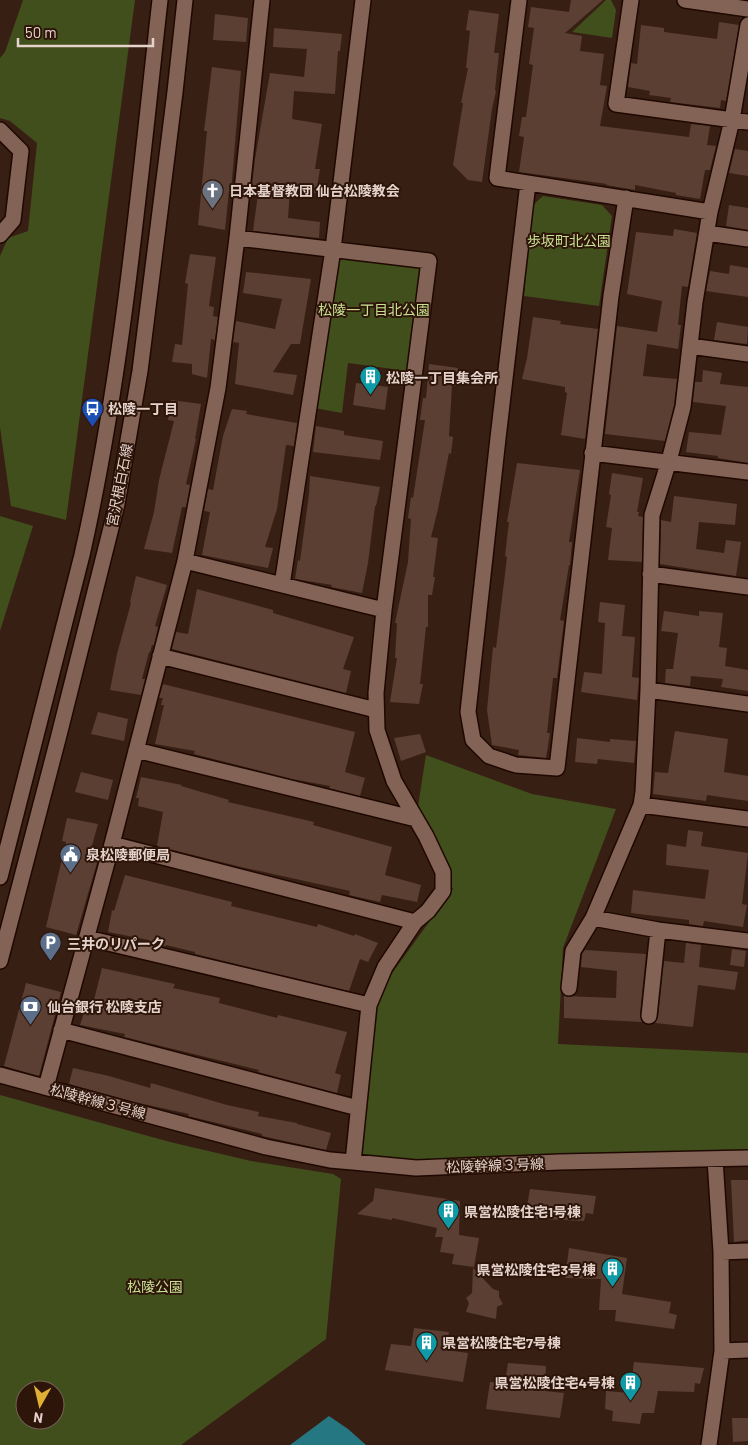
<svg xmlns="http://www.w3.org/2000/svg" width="748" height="1445" font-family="Barlow,'Noto Sans JP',sans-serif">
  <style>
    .green { fill: #414f1c; fill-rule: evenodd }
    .water { fill: #257781 }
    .building { fill: #5b3f33 }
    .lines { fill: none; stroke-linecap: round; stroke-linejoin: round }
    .minor-casing { stroke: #1f0801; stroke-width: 18 }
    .minor { stroke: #826356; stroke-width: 15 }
    .labels { text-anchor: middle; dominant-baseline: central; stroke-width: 4; stroke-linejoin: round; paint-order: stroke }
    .poi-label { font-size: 14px; font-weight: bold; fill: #e4d2cb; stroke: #2e150a; text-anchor: start }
    .park-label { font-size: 14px; fill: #c8e191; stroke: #2e150a }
    .street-label { font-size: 14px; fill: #e4d2cb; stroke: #2e150a }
  </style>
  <rect width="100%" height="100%" fill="#381f14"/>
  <path class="green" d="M23 0H135L66 520 11 506 0 427V256L8 238 28 231 37 143 10 121 0 118V58L5 52Z
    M606 0H611L616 10 612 38 572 32Z
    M543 196 602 205 612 216 599 306 524 296 532 206Z
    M333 249 429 261 415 372 348 363 342 413 309 407Z
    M0 516 33 526 0 631Z
    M426 755 532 794 616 809 563 948 558 1044 748 1053V1151H713L477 1166 451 1175 353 1162 369 1005 453 889 416 819Z
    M0 1095 170 1142 251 1161 333 1174 341 1179 326 1339 181 1445H0ZM25 1390H55V1420H25Z"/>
  <path class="water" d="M329 1416 348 1429 366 1445H290Z"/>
  <path class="building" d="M571 0H603L565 33 582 36 580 51 604 54 600 85 607 86 600 126 689 137 691 124 710 126 707 145 716 146 710 170H705L700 199 676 195V193L635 185V190L606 185 607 184 519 172 524 137 519 136 522 117H526L533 65 529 64 534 28 528 27 531 7 569 12Z
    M469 10 499 14 494 53H499L495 90 496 91 492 109 482 182 468 180 453 165 463 103H461L468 68H466L470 31 466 30Z
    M215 14 248 18 246 42 213 40Z
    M719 22 739 25 726 101 721 100 720 108 670 102 671 98 649 95 650 91 628 87 631 63 637 64 641 25 664 28V32L717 39Z
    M274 28 342 34 340 51H338L335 94 294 91 292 119 322 124 315 169H320L316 193 290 190 288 218 320 222 319 238 253 231 258 194 251 193 255 159 270 73 304 77 307 49 273 47Z
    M212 67 241 71 231 192 229 191 225 230 198 225 207 131H204Z
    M735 149 748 151V176L729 173Z
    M729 205 748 208V230L726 226Z
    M674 229 697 233 688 287 682 286 678 325H681L678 349 647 344 643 376 677 379 674 405 665 441 605 434 617 326 657 332 662 301 627 294 636 232 673 236Z
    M190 254 216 257 209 306 214 307 213 316 218 317 215 340 211 339 207 378 192 374V364L172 362 175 344 182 345 188 284 185 283Z
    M730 265 748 268V297L706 291 710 271 729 274Z
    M246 272 311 279 300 344H291L273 372 297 375 293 395 235 384 239 343 233 342 236 321 275 329 282 299 243 293Z
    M533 317 561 321 560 324 598 329 585 439 561 435 567 393 565 392V387L522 379 527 358Z
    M717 322 748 327 747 344 714 340Z
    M429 364 458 368 456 386H452L449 436 453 437 451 454 449 453 438 509 431 537 438 538 433 577H435L432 595H428V627H426L420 684H423L419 704 390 702 397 658H395L397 623H395L408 562 411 519 408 518 411 497 413 498 425 420H420L423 398H426Z
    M703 370 722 373 720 384 748 387V463L718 458V456L686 452 689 432 721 435 726 406 693 402 695 382H702Z
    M356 383 388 387 385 410 353 405Z
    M171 400 201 404 195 439H196L186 484 190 485 186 507H182L172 553 144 549 154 512 159 480 174 421 168 420Z
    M232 409 247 411 246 414 297 423 294 446 286 445 277 509 265 547 273 548 268 568 202 555 210 512 204 511 208 489 213 490 223 436Z
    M316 426 344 431V435L383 441 380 460 313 452Z
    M517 463 580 470 569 542H572L570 565H569L560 620 564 621 557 678H553L547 733H550L546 758 518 755 519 750 492 745 487 710 493 647 496 648 507 557 505 556 509 522H507Z
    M612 473 643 478 637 512H639L638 516 643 517 642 562 608 560 612 528 606 527 611 495 609 494Z
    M310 476 380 487 376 506H375L368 563 362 593 331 587 332 585 295 579 298 560 300 561 309 494Z
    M674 496 737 504 735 525 699 522 696 549 724 553 726 540 741 542 736 576 660 564 661 520 671 522Z
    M136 576 167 585 155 626 158 627 154 645H152L150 652H149L142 679H145L141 695 110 690 117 654 131 603 130 602Z
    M197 589 273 610V613L354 637 343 669 351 671 346 693 172 649 176 632 188 634Z
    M600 602 625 605 622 636 635 637 632 677 639 678 637 700 581 692 584 672 602 674 605 623 598 622Z
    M664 611 699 616V611L723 613 719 647 727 648 725 666 748 670V691L721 687 723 679 691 676 690 686 665 683 666 669H673L678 633 661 631Z
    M163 684 355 732 345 772 365 778 360 796 329 788 330 786 292 779 194 754 195 751 155 744 164 705H161L163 698H159Z
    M98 712 128 719 124 741 91 734Z
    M675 731 728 739 724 772 748 776V801L707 795 706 801 653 794 655 772 668 773Z
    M420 734 426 752 401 761 394 738Z
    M577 738 610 742V739L636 741 634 763 598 759 597 764 575 762Z
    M81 772 113 780 108 800 75 792Z
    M141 777 182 785 181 786 229 800 228 802 314 822 313 825 392 847 385 875 421 885 417 902 382 895 380 902 349 895 350 891 241 867 157 846 163 812 138 806 139 798H136Z
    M67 818 98 824 88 860 97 863 76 935 46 927 66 842 62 841Z
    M688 830 703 832 701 846 748 853 742 904 747 905 743 927 704 921 703 926 689 924V920L631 913 633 890 705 899 709 870 666 865 667 844 686 847Z
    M125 875 232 902 231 906 317 927 318 924 354 936 355 934 378 943 368 962 360 959 349 991 195 954V952L166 945V946L149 943V940L108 932 112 910 114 911Z
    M686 943 701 945 699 967 738 972 735 990 698 985 693 1027 655 1023 658 1017 664 961 684 963Z
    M732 949 746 951 744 967 730 965Z
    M585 950 646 954 640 1015 642 1022 564 1018V996L616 998 617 971 581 967 582 954Z
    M102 968 175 984 173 988 220 998 219 1003 277 1018 278 1015 347 1032 335 1073 341 1075 337 1093 258 1072 259 1070 124 1037 125 1034 80 1025 86 1007 92 1008Z
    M26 983 61 992 39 1076 4 1066Z
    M73 1068 109 1076 150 1088 151 1083 227 1105 259 1112 258 1116 297 1123V1124L331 1133 326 1150 262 1136V1134L188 1116 189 1114 134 1102 69 1084Z
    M731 1180H748V1240L734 1242Z
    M375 1188 460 1201 459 1235 479 1238 474 1267 452 1264 454 1254 440 1252 443 1237H435L437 1228 392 1218V1220L357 1214 373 1201Z
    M530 1189 596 1196 593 1214 586 1213 584 1221 525 1218Z
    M569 1248 627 1258 622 1294 671 1302 669 1313 677 1315 674 1329 615 1321 616 1310H599L601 1279 565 1278Z
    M473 1268 493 1289 499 1291V1297L503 1304 497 1307 496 1319 466 1312 469 1303 466 1298 472 1293Z
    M414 1328 449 1332 446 1350 468 1353 463 1382 385 1370 391 1344 411 1346Z
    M634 1362 704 1368 700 1384 695 1383 694 1392 658 1391 654 1413H642L640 1424 612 1421 613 1411 605 1409 606 1391 630 1393Z
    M508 1363 546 1366 545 1391 564 1393 560 1418 486 1409 490 1382 505 1383Z
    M732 1418H748V1441L733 1442Z"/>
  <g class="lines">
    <defs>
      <path id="minor" d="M519 0 497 178 710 212
        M631 0 616 104 748 122
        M685 0 748 9
        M748 25 732 120 710 212 695 302 683 407 669 461 652 515 648 690 643 792 641 805 593 918 658 930 748 941
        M0 130 21 151 13 220 0 235
        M528 183 498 438 468 712 473 740 489 756 516 765 557 768 611 296 626 198
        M707 233 748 239
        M237 238 262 0
        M690 346 748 354
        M592 453 748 472
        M185 561 218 388 237 238 429 261 384 610
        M650 574 748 587
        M282 585 333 249 363 0
        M160 656 376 710
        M648 690 748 704
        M136 750 416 819
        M641 805 748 819
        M112 844 185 561 384 610 376 693 377 730 394 781 426 836 443 872V891L428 911 415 922
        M0 877 82 555C123 373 139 186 160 0
        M87 938 369 1005
        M0 961 58 739 117 504 140 371 175 92 185 0
        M569 988 573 951 593 918
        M649 1016 658 930
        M61 1030 358 1108
        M0 1075 266 1147 330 1160 353 1162 416 1168 559 1162 748 1158
        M46 1087 112 844 415 922 385 967 369 1005 353 1162
        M721 1252 748 1251
        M722 1351 748 1350
        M709 1445 722 1351 721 1252 715 1159"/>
    </defs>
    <use href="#minor" class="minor-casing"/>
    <use href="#minor" class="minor"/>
  </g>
  <defs>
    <symbol id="church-pin" viewBox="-11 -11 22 30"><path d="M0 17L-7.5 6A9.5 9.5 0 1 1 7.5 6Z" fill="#6b7280" stroke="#2e150a"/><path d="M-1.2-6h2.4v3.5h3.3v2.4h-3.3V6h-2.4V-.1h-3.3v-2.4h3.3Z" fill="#fff"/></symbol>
    <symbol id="building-pin" viewBox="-11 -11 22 30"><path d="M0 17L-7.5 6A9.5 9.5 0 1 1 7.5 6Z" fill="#0f9aa8" stroke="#2e150a"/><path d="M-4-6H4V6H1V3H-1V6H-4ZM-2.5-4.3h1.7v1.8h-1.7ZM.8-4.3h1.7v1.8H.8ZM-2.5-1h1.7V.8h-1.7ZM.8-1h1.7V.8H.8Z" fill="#fff"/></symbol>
    <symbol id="bus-pin" viewBox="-11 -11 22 30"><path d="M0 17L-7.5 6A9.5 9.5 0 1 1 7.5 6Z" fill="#1a4fb4" stroke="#2e150a"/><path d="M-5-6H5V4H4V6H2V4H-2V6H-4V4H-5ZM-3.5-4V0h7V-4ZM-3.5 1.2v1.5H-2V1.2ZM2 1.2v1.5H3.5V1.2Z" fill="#fff"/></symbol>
    <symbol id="civic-pin" viewBox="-11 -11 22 30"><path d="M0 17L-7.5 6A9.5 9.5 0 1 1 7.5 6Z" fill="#5c6f8a" stroke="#2e150a"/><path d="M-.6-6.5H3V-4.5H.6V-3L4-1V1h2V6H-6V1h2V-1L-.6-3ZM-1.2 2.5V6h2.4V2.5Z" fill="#fff"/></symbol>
    <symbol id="parking-pin" viewBox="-11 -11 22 30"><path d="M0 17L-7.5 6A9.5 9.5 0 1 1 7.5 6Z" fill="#5c6f8a" stroke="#2e150a"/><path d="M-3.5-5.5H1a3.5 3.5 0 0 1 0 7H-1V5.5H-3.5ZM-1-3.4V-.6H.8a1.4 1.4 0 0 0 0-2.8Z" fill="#fff"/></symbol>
    <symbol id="bank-pin" viewBox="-11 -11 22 30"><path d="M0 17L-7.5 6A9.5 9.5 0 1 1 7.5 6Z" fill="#5c6f8a" stroke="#2e150a"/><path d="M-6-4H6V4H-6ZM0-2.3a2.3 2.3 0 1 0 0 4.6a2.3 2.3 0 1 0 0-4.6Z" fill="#fff"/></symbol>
  </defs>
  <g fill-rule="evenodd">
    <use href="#church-pin" x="200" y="178" width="25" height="34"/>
    <use href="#building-pin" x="358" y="364" width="25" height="34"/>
    <use href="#bus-pin" x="80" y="396" width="25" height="34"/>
    <use href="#civic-pin" x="58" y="842" width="25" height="34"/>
    <use href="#parking-pin" x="38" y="930" width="25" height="34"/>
    <use href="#bank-pin" x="18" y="994" width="25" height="34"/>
    <use href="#building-pin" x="436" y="1198" width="25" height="34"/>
    <use href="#building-pin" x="600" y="1256" width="25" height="34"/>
    <use href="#building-pin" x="414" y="1330" width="25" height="34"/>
    <use href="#building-pin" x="618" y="1370" width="25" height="34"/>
  </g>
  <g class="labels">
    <g class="poi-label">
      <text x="229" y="190">日本基督教団 仙台松陵教会</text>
      <text x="386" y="377">松陵一丁目集会所</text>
      <text x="108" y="408">松陵一丁目</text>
      <text x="86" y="854">泉松陵郵便局</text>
      <text x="67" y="943">三井のリパーク</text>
      <text x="47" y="1006">仙台銀行 松陵支店</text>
      <text x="464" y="1211">県営松陵住宅1号棟</text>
      <text x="596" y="1269" text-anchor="end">県営松陵住宅3号棟</text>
      <text x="442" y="1342">県営松陵住宅7号棟</text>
      <text x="615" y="1382" text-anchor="end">県営松陵住宅4号棟</text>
    </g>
    <g class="park-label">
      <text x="569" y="240">歩坂町北公園</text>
      <text x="374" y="309">松陵一丁目北公園</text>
      <text x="155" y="1286">松陵公園</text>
    </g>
    <g class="street-label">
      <text transform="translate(119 485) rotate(-79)">宮沢根白石線</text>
      <text transform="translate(98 1101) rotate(15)">松陵幹線３号線</text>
      <text transform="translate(495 1165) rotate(-2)">松陵幹線３号線</text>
    </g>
  </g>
  <g transform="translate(40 1405) rotate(188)"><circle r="24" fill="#2e150a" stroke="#776157"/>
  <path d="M0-4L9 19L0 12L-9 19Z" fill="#e1af34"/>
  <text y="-8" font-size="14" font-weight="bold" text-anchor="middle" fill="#e4d2cb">N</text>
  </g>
  <path d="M18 38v8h135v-8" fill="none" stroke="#e4d2cb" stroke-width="2.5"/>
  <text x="25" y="38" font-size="15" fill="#e4d2cb" stroke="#2e150a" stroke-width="4" paint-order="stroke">50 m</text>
</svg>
